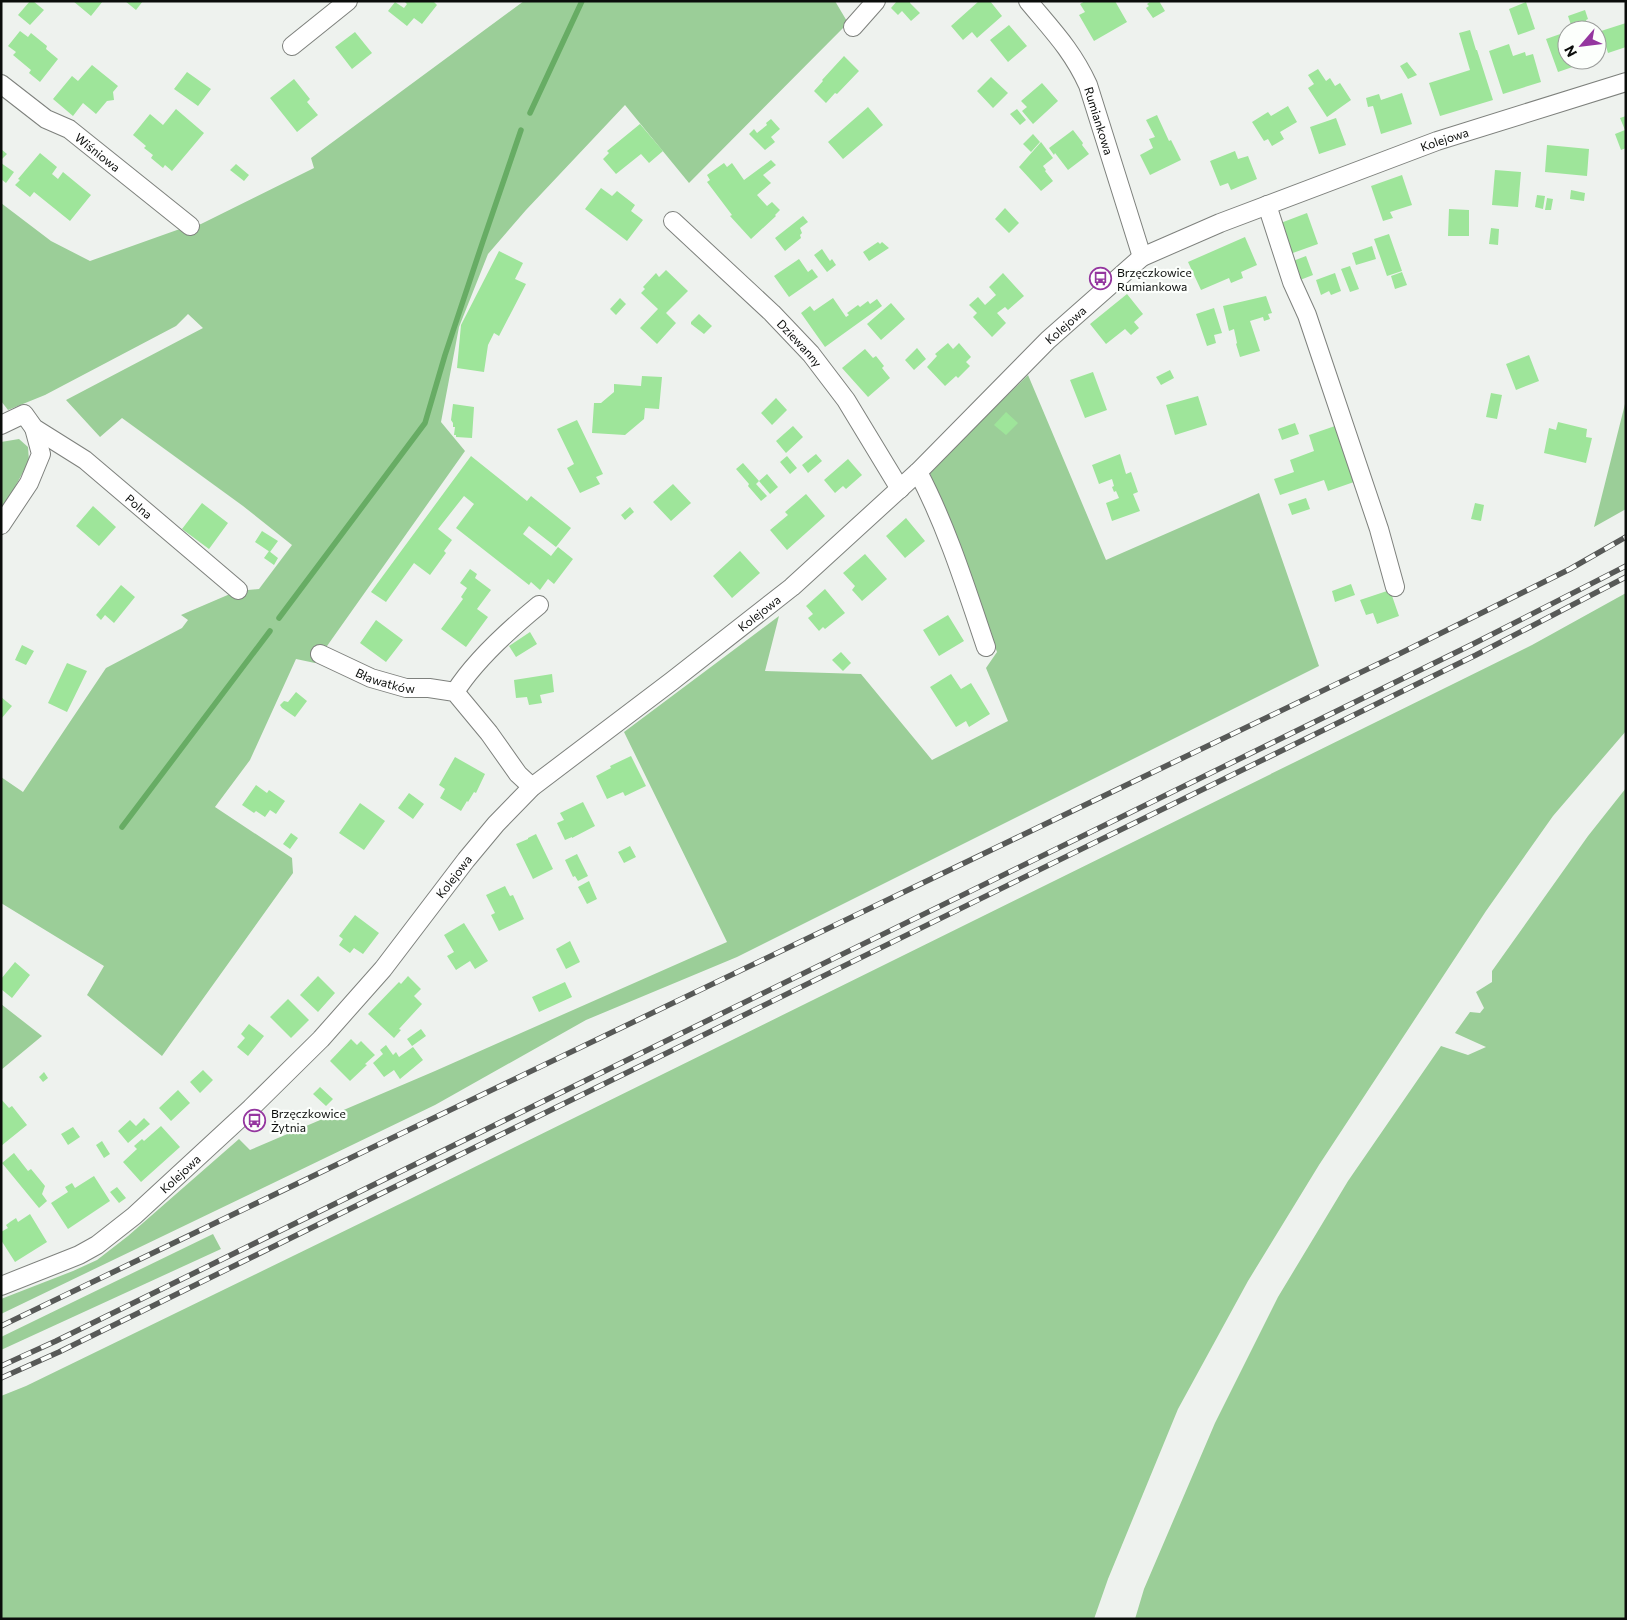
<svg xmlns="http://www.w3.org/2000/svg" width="1627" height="1620" font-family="Commissioner,sans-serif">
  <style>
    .green { fill: #9bce98 }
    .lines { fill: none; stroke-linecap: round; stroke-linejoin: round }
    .stream { stroke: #67ac64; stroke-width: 5.5 }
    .building { fill: #9ee59a }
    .street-casing { stroke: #7e817d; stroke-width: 20 }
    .street { stroke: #fff; stroke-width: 18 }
    .rail-casing { stroke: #575957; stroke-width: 5.5 }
    .rail { stroke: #fcfffc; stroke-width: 4; stroke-dasharray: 11; stroke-linecap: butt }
    .labels { text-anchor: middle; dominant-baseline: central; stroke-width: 4.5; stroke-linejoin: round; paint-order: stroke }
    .street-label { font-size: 12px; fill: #0b0d0b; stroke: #fcfffc }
    .poi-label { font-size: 12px; fill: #0b0d0b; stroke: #fcfffc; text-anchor: start }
  </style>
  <rect width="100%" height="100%" fill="#eef2ee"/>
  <path class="green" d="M524 1H835L848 23 689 183 625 105 526 210 488 254 459 327 441 422 465 451 315 663 296 659 250 760 215 807 292 858 293 873 162 1056 87 995 104 966 1 903V777L23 792 106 668 182 628 188 620 181 615 237 591 259 589 292 545 243 506 122 418 100 437 66 400 203 328 188 314 176 326 45 395 8 410 1 401V203L51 241 90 261 177 230 201 224 314 168 311 158Z
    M1028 375 1106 560 1259 493 1319 666 737 957 586 1020 435 1105 1 1314V1299L73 1271 97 1260 128 1236 239 1139 250 1150 435 1071 727 942 624 732 779 616 765 671 861 674 932 760 1008 721 986 668 997 652 929 471Z
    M1626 400V509L1594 527Z
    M19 439 28 447 29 461 1 513V442Z
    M1626 593V731L1553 816 1486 911 1319 1165 1248 1281 1178 1409 1108 1579 1094 1619H1V1396L26 1386 410 1199 1532 645Z
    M1626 788V1619H1135L1144 1589 1215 1423 1278 1297 1348 1181 1441 1046 1468 1055 1486 1047 1455 1033 1470 1012 1480 1013 1484 1008 1476 992 1492 982V971L1588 836Z
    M1 1004 42 1036 1 1070Z
    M213 1234 221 1249 1 1350V1337Z"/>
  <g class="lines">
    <path class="stream" d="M530 113 582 1
      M279 618 425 423 445 355 482 244 521 130
      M122 827 270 631"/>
  </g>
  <path class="building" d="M30 1H33L44 10 30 25 18 15Z
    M73 1H103L91 16Z
    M125 1H143L136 10Z
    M404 1H433L437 5 422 24 414 18 407 26 388 11 395 2 404 8 407 4Z
    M897 1H910V3L920 13 911 21 902 11 898 15 891 8Z
    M979 1H990L1002 16 977 38 972 32 963 40 951 26Z
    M1085 1H1115L1127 22 1094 41 1079 15 1085 12 1080 4Z
    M1151 1H1159L1165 11 1153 18 1146 8 1149 6 1147 4Z
    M1526 2 1535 29 1518 35 1509 9Z
    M1585 10 1588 19 1586 20 1589 30H1571L1569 26 1571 25 1568 16Z
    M1626 23V47L1608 53 1601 31Z
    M1009 25 1027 46 1008 62 990 40Z
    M1470 30 1476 50H1477L1493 100 1440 116 1429 83 1470 70 1459 33Z
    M20 31 28 37 31 33 47 46 46 49 58 59 40 82 29 73 31 70 13 55 16 52 8 46Z
    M355 32 372 53 352 69 335 47Z
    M1566 32 1567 36V60H1593L1558 72 1546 39Z
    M1509 44 1513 56 1525 52 1526 56 1533 54 1541 82 1503 94 1489 51Z
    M844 56 859 71 837 94 835 93 826 103 814 91 823 81 822 80Z
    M1407 62 1417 75 1408 79 1400 66Z
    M92 65 118 86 113 92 114 100 107 101 96 114 83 103 73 116 53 99 72 76 78 81Z
    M1318 69 1326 81 1330 78 1335 86 1340 83 1351 100 1327 117 1308 88 1314 84 1308 75Z
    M187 72 211 89 198 106 174 89Z
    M991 77 1008 93 993 108 977 91Z
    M294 79 310 99 307 102 318 115 297 132 270 98Z
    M1042 83 1058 101 1033 124 1022 111 1027 107 1021 101Z
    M1402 93 1412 124 1381 134 1373 106 1368 107 1366 98 1379 94 1381 100Z
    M1288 106 1297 122 1280 132 1284 139 1272 146 1268 139 1264 141 1252 122 1268 112 1271 116Z
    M868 107 883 125 843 159 828 142Z
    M176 109 204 133 172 171 165 165 163 168 151 158 153 155 144 148 146 146 133 135 150 114 163 125Z
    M1017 109 1026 120 1020 125 1010 114Z
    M1157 115 1169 141 1171 140 1181 160 1150 175 1140 155 1153 148 1149 139 1155 137 1146 120Z
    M1626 116V148L1621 150 1615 134 1625 130 1620 118Z
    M1336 118 1346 145 1319 154 1310 127Z
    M771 119 780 129 771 137 775 142 765 150 749 134 754 129 757 133 767 125 766 123Z
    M640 124 663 151 649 163 641 154 616 174 603 159 609 153 607 151Z
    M1073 130 1083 143 1082 145 1089 154 1068 170 1055 153 1054 155 1049 148Z
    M1033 134 1040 142 1031 152 1023 144Z
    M1041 142 1053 158 1043 166 1046 170 1045 171 1053 181 1041 191 1019 167Z
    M1547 145 1589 149 1587 176 1545 172Z
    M1 149 7 154 1 160Z
    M1235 151 1238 159 1248 156 1257 179 1231 190 1228 183 1220 186 1210 161Z
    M40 153 57 167 52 174 58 179 63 172 91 195 70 221 34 192 30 197 15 185 20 180 18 179Z
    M771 160 776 165 763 175 771 183 757 195 767 206 772 202 780 210 775 215 776 216 751 239 730 216 732 215 707 182 710 180 707 175 724 163 727 167 732 163 744 180Z
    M1 163 14 172 6 183 1 179Z
    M236 164 249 175 244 181 230 170Z
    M1495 170 1521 172 1518 207 1492 205Z
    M1402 175 1412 205 1390 212 1393 218 1383 221 1371 186Z
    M601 188 612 196 617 191 635 205 631 211 643 220 627 241 585 209Z
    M1571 190 1585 193 1584 201 1570 199Z
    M1537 195 1545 196 1543 209 1535 207Z
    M1547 198 1553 199 1551 210H1545Z
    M1005 208 1019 223 1009 233 995 219Z
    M1449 209 1469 210V236H1448Z
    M1307 213 1318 244 1290 254 1278 224Z
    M803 216 808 222 800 228 802 233 800 235 801 238 785 251 775 238Z
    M1491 228 1499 229 1498 245 1489 244Z
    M1389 234 1402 271 1387 276 1374 239Z
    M1245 237 1257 265 1241 272 1243 278 1231 283 1229 278 1201 290 1188 262Z
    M878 242 880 244 882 242 889 248 869 261 863 252Z
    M1372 246 1376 259 1356 265 1352 253Z
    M822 249 830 261 832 259 836 265 827 272 814 255Z
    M499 251 523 263 515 279 526 284 499 336 494 333 488 345 484 372 457 368 461 325Z
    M1306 256 1313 275 1300 280 1293 261Z
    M799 259 808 272 812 269 818 277 789 297 774 276Z
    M1350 266 1359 289 1350 292 1341 269Z
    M666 270 688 291 666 313 676 323 657 344 640 328 658 309 641 293 645 289 643 287 656 273 659 277Z
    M1402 272 1407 285 1395 289 1391 276Z
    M1003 273 1024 296 1008 310 1005 307 997 313 1006 323 992 337 973 317 977 313 969 305 978 297 985 305 996 295 989 287Z
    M1335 273 1341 291 1331 295 1329 291 1321 295 1316 280Z
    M1127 294 1143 314 1134 322 1139 328 1131 335 1125 329 1106 344 1090 324Z
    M1266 296 1272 313 1268 314 1270 319 1264 321 1263 317 1250 321 1260 351 1240 357 1236 344 1237 343 1234 329 1229 331 1223 306Z
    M620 298 626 304 616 315 610 309Z
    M833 298 846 317 849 315 847 313 858 305 860 307 868 301 870 304 877 299 882 306 825 347 801 313 810 306 814 311Z
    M891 303 905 319 881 340 867 324Z
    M1214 308 1222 333 1214 335 1216 343 1207 346 1196 314Z
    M699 314 712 326 704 334 691 324V322Z
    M948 343 953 349 959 343 971 357 966 362 970 366 958 378 956 376 945 386 927 367 937 356 935 354Z
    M917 348 926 359 914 370 905 360Z
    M865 349 873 358 876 356 884 366 882 368 890 378 868 397 842 368Z
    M1529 355 1539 381 1516 390 1506 364Z
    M1170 370 1174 378 1161 385 1156 377Z
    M1093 372 1107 410 1085 418 1070 380Z
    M642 376 662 377 659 409 645 408 644 419 625 435 592 433 594 403H601L614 392V384L641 386Z
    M1491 393 1502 395 1497 419 1486 417Z
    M1198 396 1207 425 1175 435 1166 405Z
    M776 398 787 410 772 425 761 413Z
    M453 404 474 407 472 438 456 437V435H454L455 427H453V423L451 420Z
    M1006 412 1018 423 1006 435 994 425Z
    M577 420 603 474 596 477 600 484 580 493 567 468 574 464 557 429Z
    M1558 422 1587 429 1586 437 1592 438 1586 463 1544 453 1549 428 1556 430Z
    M1295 423 1299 434 1282 440 1278 429Z
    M793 426 803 437 786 453 776 441Z
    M1335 426 1354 482 1328 491 1324 480 1280 495 1274 479 1294 472 1290 460 1314 451 1309 435Z
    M816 454 822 461 808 473 802 465Z
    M1120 454 1126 474 1131 472 1138 492 1133 494 1140 511 1112 521 1106 503 1119 498 1116 491 1114 492 1112 487 1114 486 1112 479 1099 484 1092 465Z
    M471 456 527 501 531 496 571 528 556 547 529 526 523 534 551 556 558 547 573 559 554 584 548 579 540 590 531 582 529 585 456 528 474 504 464 496 438 529 452 540 444 551 446 553 430 575 414 563 386 602 371 592Z
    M787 456 797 468 790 474 780 462Z
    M848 459 862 475 846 489 843 486 835 493 824 480Z
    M743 463 759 481 756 484 767 496 761 501 748 486 749 484 736 469Z
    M767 474 778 487 770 494 759 481Z
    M673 484 691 503 671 521 653 502Z
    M806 494 825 516 787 550 770 530 788 515 785 512Z
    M1306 498 1310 509 1292 515 1288 504Z
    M202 503 228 523 209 549 182 529Z
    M1475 503 1484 505 1481 521 1471 519Z
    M93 506 116 527 99 546 76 526Z
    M630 507 634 512 625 520 621 515Z
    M906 518 925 541 905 558 886 536Z
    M262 531 278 541 270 552 255 542Z
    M269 551 278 558 274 565 264 558Z
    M740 551 760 573 732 598 713 576Z
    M865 554 887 579 862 601 852 590 855 586 843 573Z
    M470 569 477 574 475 578 491 590 477 609 488 617 466 647 441 629 463 599 461 597 467 588 460 583Z
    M1351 584 1355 595 1335 602 1332 591Z
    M121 585 135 597 114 623 105 615 101 620 96 615Z
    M825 589 845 613 825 629 823 627 819 631 808 618 813 614 806 606Z
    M1390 590 1399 616 1377 624 1373 613 1366 615 1360 600Z
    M948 615 964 641 939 656 923 630Z
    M376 620 403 640 386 662 360 643Z
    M530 632 537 644 516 657 509 646Z
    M22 645 34 651 26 665 15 660Z
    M841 652 851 663 843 671 832 660Z
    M67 663 87 671 67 712 48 703Z
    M552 674 554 692 540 695 542 703 529 705 527 697 516 698 514 680Z
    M951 674 961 689 971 683 990 714 969 727 966 721 956 727 930 687Z
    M296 692 307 701 295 717 282 708 280 705 284 701 288 702Z
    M1 697 12 706 1 719Z
    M631 756 646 786 625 796 623 792 607 799 596 776 611 768 610 766Z
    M455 757 485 774 476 793 474 792 468 802 467 801 461 811 440 798 445 789 439 785Z
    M256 785 267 793 269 790 285 801 276 814 270 810 265 817 256 811 254 813 242 805Z
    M409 793 424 804 413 819 398 808Z
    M583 802 595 826 572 838V837L565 840 557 823 564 820 560 813Z
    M360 803 385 821 364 850 339 833Z
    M291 833 298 838 290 849 283 844Z
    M536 834 553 869 533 879 516 844 528 839V838Z
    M630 846 636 857 624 863 618 852Z
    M577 854 588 876 578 881 575 876 573 877 565 860Z
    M589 881 597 899 587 904 578 887Z
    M505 886 510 896 513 895 524 919 499 931 491 915 495 913 486 895Z
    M355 915 379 933 363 954 354 948 350 953 339 945 343 939 339 936Z
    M464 923 488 961 475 969 470 961 456 970 447 956 454 952 444 935Z
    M570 941 580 962 566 969 556 949Z
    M15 962 30 975 12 998 1 989V979Z
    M318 976 335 993 318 1012 300 995Z
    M408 976 421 989 414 996 422 1004 399 1029 401 1030 394 1038 368 1014 399 982 401 984Z
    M565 982 572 997 539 1012 532 997Z
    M288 999 309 1020 291 1038 270 1017Z
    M249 1024 264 1036 248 1056 237 1047 245 1038 241 1034Z
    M421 1029 426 1036 412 1046 407 1039Z
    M351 1039 357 1045 361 1041 375 1055 365 1064 367 1065 350 1081 330 1061Z
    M386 1045 393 1055 396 1052 399 1057 413 1047 423 1060 400 1079 394 1070 384 1077 373 1063 383 1054 380 1050Z
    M203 1070 213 1080 200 1093 190 1082Z
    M44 1072 48 1078 43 1082 39 1077Z
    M320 1087 333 1099 326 1106 313 1094Z
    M178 1090 190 1103 171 1121 159 1108Z
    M1 1099 9 1108 12 1106 27 1125 1 1146Z
    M144 1118 150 1124 128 1143 118 1131 130 1120 136 1126Z
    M161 1126 180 1147 141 1182 123 1162 137 1149 134 1146 142 1139 144 1141Z
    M73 1127 80 1137 68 1145 61 1134Z
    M102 1141 110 1154 104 1158 96 1145Z
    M14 1153 28 1171 31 1169 45 1186 42 1194 47 1201 39 1208 2 1163Z
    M94 1176 110 1201 68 1229 51 1203 68 1192 65 1187 72 1183 75 1188Z
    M117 1187 126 1198 119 1203 110 1192Z
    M30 1214 47 1242 15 1262 1 1240V1232L8 1228 6 1225 10 1222 16 1218 18 1222Z"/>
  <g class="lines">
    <defs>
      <g id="street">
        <path id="s1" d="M1028 1C1052 30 1072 50 1088 85L1142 257"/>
        <path d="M853 27 876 1"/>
        <path d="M292 46 348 1"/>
        <path id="s2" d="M1 84 46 119 69 129 190 226"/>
        <path d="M1267 205 1292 282 1307 315 1379 529 1395 587"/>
        <path id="s3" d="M673 221 772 313 811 354 846 400 900 489"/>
        <path id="s4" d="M1 425 24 414 34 428 85 460 238 590"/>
        <path d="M918 472C947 527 966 588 986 647"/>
        <path d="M1 525 29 483 41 454 34 428"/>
        <path id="s5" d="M320 654 371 678 406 688H429L455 692 489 733 518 774 532 787"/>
        <path d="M455 692C474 662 511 628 539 605"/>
        <path id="s6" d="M1 1286 79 1255 97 1245 134 1216 251 1108 321 1039 383 969 466 860 496 824 532 787 672 681 792 587 918 472 1048 340 1142 257 1220 223 1437 141 1626 82"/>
      </g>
    </defs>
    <use href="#street" class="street-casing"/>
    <use href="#street" class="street"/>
    <defs>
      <path id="rail" d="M1 1326 1401 653 1570 569 1626 537
        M1 1366 56 1341 1473 644 1626 566
        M1 1378 59 1352 1476 655 1626 577"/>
    </defs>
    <use href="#rail" class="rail-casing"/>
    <use href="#rail" class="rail"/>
  </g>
  <defs>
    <symbol id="bus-ring" viewBox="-11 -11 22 22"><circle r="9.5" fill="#fcfffc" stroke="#94369f" stroke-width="1.5"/><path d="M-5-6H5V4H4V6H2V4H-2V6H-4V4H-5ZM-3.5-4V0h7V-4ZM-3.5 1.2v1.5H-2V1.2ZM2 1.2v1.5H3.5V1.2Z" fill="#94369f"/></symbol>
  </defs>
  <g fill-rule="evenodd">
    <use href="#bus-ring" x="1088" y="266" width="25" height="25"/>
    <use href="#bus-ring" x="242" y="1108" width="25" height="25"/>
  </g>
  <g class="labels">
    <g class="street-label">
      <text stroke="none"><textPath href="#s1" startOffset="141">Rumiankowa</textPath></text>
      <text stroke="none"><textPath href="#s6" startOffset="1872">Kolejowa</textPath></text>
      <text stroke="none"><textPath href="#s2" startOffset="119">Wiśniowa</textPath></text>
      <text stroke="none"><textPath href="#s6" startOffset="1445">Kolejowa</textPath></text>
      <text stroke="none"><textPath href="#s3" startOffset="176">Dziewanny</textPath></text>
      <text stroke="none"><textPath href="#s4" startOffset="174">Polna</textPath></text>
      <text stroke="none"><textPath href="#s6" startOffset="1024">Kolejowa</textPath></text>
      <text stroke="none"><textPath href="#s5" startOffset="71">Bławatków</textPath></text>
      <text stroke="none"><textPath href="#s6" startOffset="619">Kolejowa</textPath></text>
      <text stroke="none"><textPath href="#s6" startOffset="214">Kolejowa</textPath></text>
    </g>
    <g class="poi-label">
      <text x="1117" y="272">Brzęczkowice<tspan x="1117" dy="14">Rumiankowa</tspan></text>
      <text x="271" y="1113">Brzęczkowice<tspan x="271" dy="14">Żytnia</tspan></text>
    </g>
  </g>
  <rect width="1627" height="1620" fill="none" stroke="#0b0d0b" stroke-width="5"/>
  <g transform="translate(1582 45) rotate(242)"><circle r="24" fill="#fcfffc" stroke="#9c9e9c"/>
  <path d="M0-4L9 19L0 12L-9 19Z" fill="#94369f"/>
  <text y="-8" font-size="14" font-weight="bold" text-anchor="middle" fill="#0b0d0b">N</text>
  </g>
</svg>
